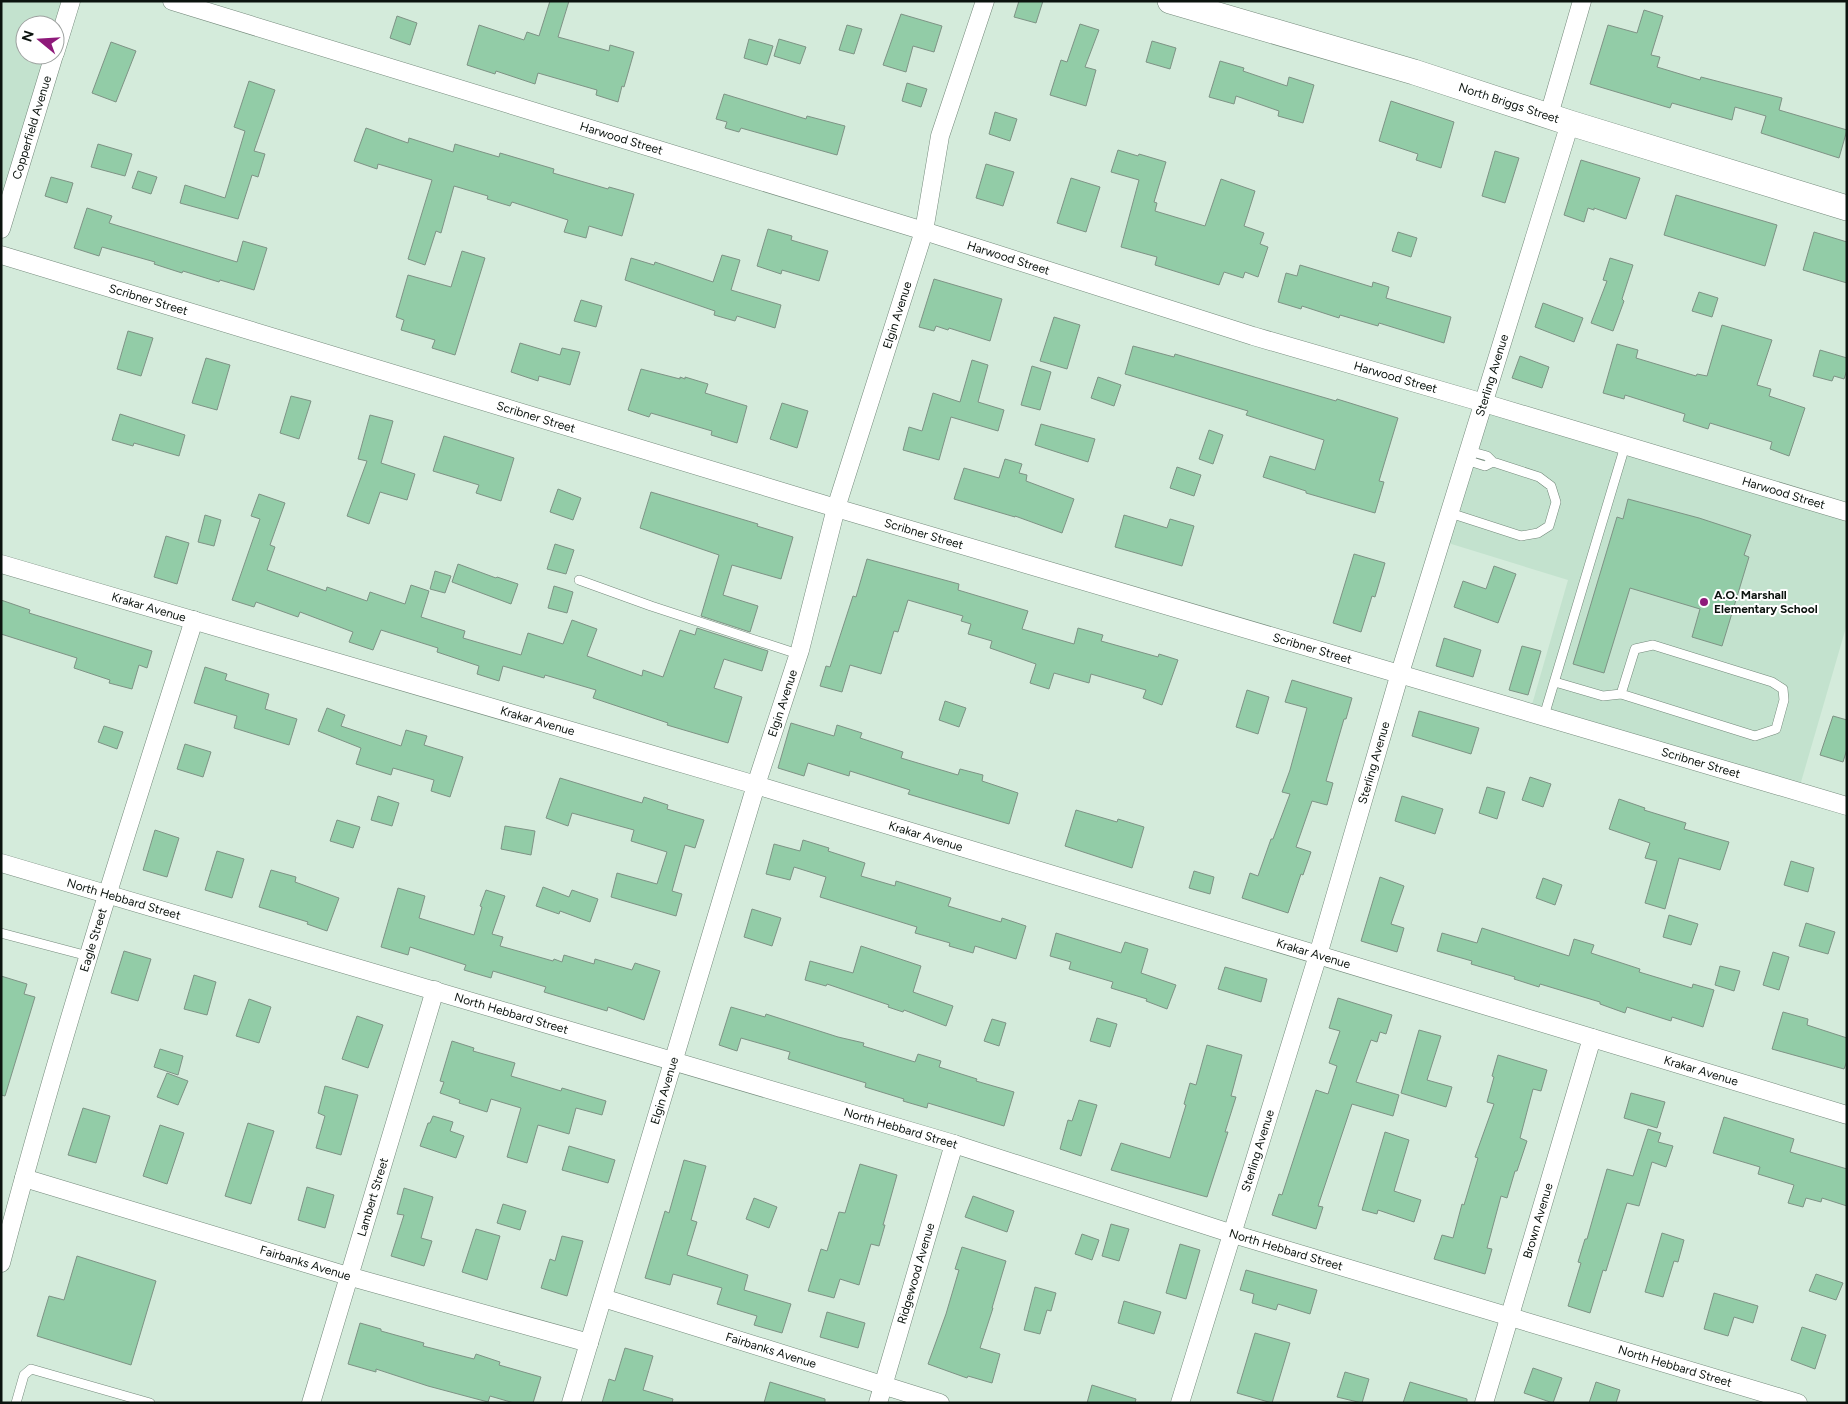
<svg xmlns="http://www.w3.org/2000/svg" width="1848" height="1404" font-family="Figtree,sans-serif">
  <style>
    .built { fill: #c3e2ce }
    .building { fill: #92cca7; stroke: #7e9385 }
    .lines { fill: none; stroke-linecap: round; stroke-linejoin: round }
    .lane-casing { stroke: #73887a; stroke-width: 10 }
    .street-casing { stroke: #73887a; stroke-width: 19 }
    .secondary-casing { stroke: #73887a; stroke-width: 26 }
    .lane { stroke: #fff; stroke-width: 9 }
    .street { stroke: #fff; stroke-width: 18 }
    .secondary { stroke: #fff; stroke-width: 25 }
    .poi-dot { fill: #8e197a; stroke: #fff; stroke-width: 2 }
    .labels { text-anchor: middle; dominant-baseline: central; stroke-width: 4; stroke-linejoin: round; paint-order: stroke }
    .street-label { font-size: 12px; fill: #0b130e; stroke: #fff }
    .poi-label { font-size: 12px; font-weight: bold; fill: #0b130e; stroke: #fff; text-anchor: start }
  </style>
  <rect width="100%" height="100%" fill="#d4ebdb"/>
  <path class="built" d="M1 1H65L55 25H25V55H48L1 211Z
    M1486 408 1847 516V624L1799 789 1531 708 1568 580 1445 542Z"/>
  <path class="building" d="M550 1H569L558 37 609 51 610 45 634 52 624 87 622 86 618 102 596 95 597 90 538 73 535 84 496 71 495 74 467 65 479 25 524 40 527 32 539 36Z
    M1019 1H1043L1036 23 1014 17Z
    M1644 10 1663 16 1651 55 1660 57 1657 67 1700 80 1701 77 1782 98 1779 110 1847 130 1839 158 1761 133 1766 116 1735 107 1732 120 1672 103 1670 108 1590 84 1608 25 1637 33Z
    M901 14 942 26 934 52 913 46 906 72 883 65Z
    M397 16 417 23 410 45 390 38Z
    M1080 24 1099 30 1085 67 1096 70 1086 106 1050 95 1061 60 1067 62Z
    M847 25 862 29 854 54 839 50Z
    M749 39 773 46 767 65 744 58Z
    M779 39 806 47 800 64 774 56Z
    M1152 41 1176 48 1170 69 1146 62Z
    M111 42 136 51 116 102 92 93Z
    M1220 61 1244 68 1243 71 1287 86 1289 77 1314 85 1303 123 1278 116 1279 111 1236 96 1234 104 1209 97Z
    M249 81 275 90 254 151 265 154 258 177 252 175 238 219 180 203 185 185 225 198 245 131 234 127Z
    M907 83 927 89 921 107 902 101Z
    M724 94 806 119 807 116 845 126 837 155 741 128 739 132 725 128 727 122 716 119Z
    M1391 101 1454 122 1441 168 1416 160 1418 154 1379 141Z
    M995 112 1017 119 1010 141 989 134Z
    M366 128 408 143 409 138 453 152 455 144 499 157 500 153 554 169 553 173 608 189 609 187 634 194 622 236 589 226 586 238 564 232 568 220 512 202 510 206 487 199 488 196 454 186 441 233 436 231 425 265 408 259 432 180 378 164 377 169 354 161Z
    M98 144 132 154 125 176 91 167Z
    M1118 150 1138 156 1139 154 1166 162 1154 202 1157 203 1155 211 1205 226 1221 179 1255 191 1244 226 1264 233 1260 244 1268 247 1258 277 1245 272 1243 278 1224 272 1219 285 1155 265 1157 257 1121 247 1139 180 1111 172Z
    M1495 151 1519 158 1505 203 1482 196Z
    M1581 160 1640 178 1626 219 1594 208V210L1588 208 1584 222 1564 215Z
    M986 164 1014 172 1003 206 976 198Z
    M138 171 157 177 151 194 132 188Z
    M51 177 73 183 67 203 45 196Z
    M1071 178 1100 187 1086 232 1057 223Z
    M1676 195 1777 225 1765 266 1664 235Z
    M87 208 112 216 109 223 237 262 243 241 267 248 254 290 220 280 219 282 183 271 182 273 154 264 155 262 102 247 99 256 74 248Z
    M768 229 792 236 791 240 828 251 819 281 782 270 781 274 757 266Z
    M1398 232 1417 238 1411 257 1392 251Z
    M1814 232 1847 242V283L1803 270Z
    M462 251 485 258 455 355 432 348 435 340 401 330 404 320 396 317 408 275 451 287Z
    M722 255 740 260 731 290 781 305 775 328 737 316 735 321 714 315 715 311 625 280 631 258 654 265 655 262 713 282Z
    M1610 258 1633 265 1622 299 1624 301 1613 331 1591 323 1607 281 1603 280Z
    M1300 265 1372 287 1373 282 1389 287 1386 298 1451 317 1444 343 1379 323 1378 326 1340 315 1339 318 1302 306 1301 309 1278 302 1286 273 1297 276Z
    M934 279 1002 299 990 341 949 328 948 330 936 326 934 331 919 327Z
    M1699 292 1718 298 1712 317 1692 311Z
    M581 300 602 306 596 327 574 321Z
    M1543 303 1583 318 1574 342 1535 327Z
    M1054 317 1080 325 1067 369 1040 361Z
    M1722 325 1772 340 1757 385 1771 389 1769 396 1805 408 1789 456 1770 449 1772 442 1710 423 1708 429 1683 421 1685 414 1625 395 1624 399 1603 393 1617 344 1638 350 1636 358 1696 376 1697 374 1707 376Z
    M128 331 153 338 141 376 117 369Z
    M520 343 560 355 562 348 580 352 570 385 539 376 538 381 511 372Z
    M1133 346 1174 357 1175 354 1336 401 1337 399 1398 418 1379 481 1384 482 1375 513 1306 493V491L1263 477 1270 456 1315 470 1324 440 1246 415 1248 411 1125 374Z
    M1820 350 1847 358V370L1844 379 1834 376 1832 381 1813 376Z
    M1520 356 1549 367 1542 388 1512 378Z
    M206 358 230 365 217 410 192 403Z
    M972 360 988 365 978 402 1004 410 998 431 951 417 939 460 903 450 909 427 922 431 933 393 960 402Z
    M1032 366 1051 372 1040 410 1021 405Z
    M641 369 680 379V377L685 379V377L708 384 705 393 747 406 737 443 711 435 712 431 651 413 649 417 628 410Z
    M1098 377 1121 385 1114 406 1091 398Z
    M291 396 311 401 299 439 280 433Z
    M782 403 808 411 797 448 770 439Z
    M120 414 185 435 179 456 134 443 133 446 112 440Z
    M370 415 393 421 381 463 415 474 407 500 380 492 369 524 347 516 367 461 358 459Z
    M1041 424 1095 439 1088 462 1035 445Z
    M1209 430 1223 435 1213 464 1199 459Z
    M444 436 514 458 501 501 476 493 479 485 433 471Z
    M1005 459 1022 464 1019 473 1027 475 1026 481 1074 499 1062 533 1015 516V517L954 499 964 468 999 478Z
    M1177 467 1201 475 1194 496 1170 488Z
    M558 489 581 498 573 520 550 512Z
    M651 492 758 524 757 526 793 537 781 579 732 565 723 595 758 606 750 632 701 616 719 555 640 528Z
    M259 494 285 503 270 545 275 547 267 570 326 591 327 587 367 601 370 592 405 604 411 585 429 591 421 617 465 631 463 638 521 655 528 633 563 644 572 620 597 629 587 656 642 676 643 670 663 677 680 630 695 635 697 628 768 651 762 671 724 659 714 688 742 697 728 743 667 725 668 723 593 698 596 690 545 675 544 678 503 666 499 681 477 674 479 666 437 652 438 648 381 630 373 650 349 642 353 632 300 612 298 617 256 602 254 607 232 600 260 519 251 516Z
    M1628 499 1699 518 1751 535 1744 555 1749 557 1722 646 1692 637 1700 609 1630 588 1604 673 1573 664 1617 517 1623 519Z
    M205 515 221 520 214 546 198 542Z
    M1124 515 1167 528 1170 519 1194 526 1182 566 1115 547Z
    M166 536 189 543 177 584 154 577Z
    M555 544 574 550 566 574 547 569Z
    M1354 554 1385 563 1375 597 1372 596 1361 632 1333 623Z
    M867 559 959 584 958 590 1028 611 1022 629 1074 644 1078 628 1103 635 1101 641 1158 657 1159 654 1178 660 1162 705 1143 698 1146 690 1091 674 1089 683 1054 673 1049 689 1030 683 1036 664 990 648 992 641 968 634 971 624 961 621 963 616 908 600 898 632 894 631 881 674 850 665 842 692 820 686 826 666 830 667 853 596 856 597Z
    M458 564 496 578 497 577 518 584 511 604 452 582Z
    M1494 566 1516 574 1498 623 1454 607 1463 581 1486 589Z
    M435 571 451 576 445 593 430 589Z
    M554 586 573 592 567 613 548 608Z
    M1 600 30 610 29 613 152 651 147 668 139 665 132 689 109 683 110 680 74 668 77 658 1 634Z
    M1444 638 1481 650 1473 677 1436 666Z
    M1522 646 1541 651 1528 695 1509 690Z
    M205 667 227 674 225 680 269 694 265 709 297 719 289 745 234 728 237 716 194 703Z
    M1292 680 1352 698 1346 719H1344L1326 781 1333 783 1327 805 1312 801 1296 847 1311 852 1303 875 1301 874 1288 913 1242 898 1250 873 1258 876 1271 839H1273L1290 794 1282 792 1290 770 1307 708 1285 702Z
    M1247 690 1269 697 1258 734 1236 727Z
    M945 701 966 708 959 727 939 720Z
    M327 708 345 715 341 726 401 746 406 730 427 736 424 745 463 757 450 797 431 791 434 780 393 768 391 775 356 764 361 748 318 731Z
    M1419 711 1479 728 1471 754 1412 736Z
    M1833 716 1847 720V749L1843 762 1820 755Z
    M791 723 834 736 837 725 862 733 860 738 903 752 901 758 958 775 960 769 983 775 982 781 1018 793 1009 824 908 794 910 790 850 771 849 776 808 763 804 776 778 768Z
    M104 726 123 732 117 749 98 742Z
    M185 744 211 752 203 777 177 769Z
    M1530 777 1551 784 1543 807 1522 800Z
    M560 778 642 803 644 797 668 805 667 809 704 820 695 848 685 845 672 891 682 894 676 916 611 897 617 873 657 884 667 852 631 841 634 830 572 813 568 826 546 818Z
    M1487 787 1505 792 1497 819 1479 813Z
    M378 796 399 803 392 826 371 820Z
    M1402 796 1443 809 1435 834 1395 821Z
    M1619 799 1645 808 1644 810 1686 823 1684 829 1729 842 1720 870 1679 858 1665 909 1645 903 1657 861 1645 858 1650 843 1609 829Z
    M1076 810 1117 822 1118 819 1144 827 1132 868 1065 846Z
    M337 820 360 827 353 848 330 841Z
    M505 826 535 831 531 855 501 849Z
    M155 830 179 838 167 877 143 870Z
    M803 840 829 848 828 851 865 863 861 876 895 886 896 881 951 898 948 906 1001 922 1002 918 1026 926 1016 959 975 946 973 953 949 946 950 943 915 933 917 927 820 897 826 877 794 867 790 880 766 874 774 844 800 851Z
    M217 851 244 859 232 898 205 890Z
    M1791 861 1814 868 1808 892 1784 885Z
    M271 870 296 877 295 882 339 898 327 931 307 924 308 922 259 907Z
    M1194 871 1214 877 1210 894 1189 888Z
    M1380 877 1404 886 1391 924 1404 928 1397 952 1361 941Z
    M1543 878 1562 885 1555 905 1536 898Z
    M543 887 569 897 572 890 598 899 590 922 560 911 559 914 536 906Z
    M398 888 425 896 419 918 474 935 482 907 480 906 486 890 505 896 492 934 503 937 500 946 553 961 554 959 562 962 564 955 594 964 595 959 632 970 635 963 660 971 644 1020 608 1007 607 1011 544 992 546 987 493 971 491 978 464 970 466 965 410 947 408 955 381 947Z
    M752 909 781 918 772 946 744 937Z
    M1669 915 1698 924 1691 945 1663 937Z
    M1806 923 1835 932 1828 954 1799 946Z
    M1482 928 1569 956 1574 939 1594 945 1591 953 1640 969 1639 972 1692 988 1693 984 1714 990 1703 1027 1672 1017 1671 1021 1627 1007 1625 1013 1600 1004V1002L1540 984 1539 987 1514 979 1515 977 1471 964 1472 961 1437 951 1442 933 1477 943Z
    M1056 933 1121 953 1125 942 1148 949 1141 973 1176 985 1167 1009 1146 1001 1147 999 1111 988 1113 982 1069 969 1071 962 1050 956Z
    M861 946 921 966 913 992 953 1006 946 1026 904 1010 903 1012 888 1007 889 1005 827 984 826 986 805 980 810 961 853 973Z
    M124 951 151 959 138 1001 111 993Z
    M1773 952 1789 957 1779 990 1763 985Z
    M1720 966 1740 971 1734 991 1715 985Z
    M1225 967 1267 979 1261 1002 1218 989Z
    M194 975 216 982 207 1015 184 1009Z
    M1 976 27 984 24 994 35 997 5 1096 1 1095Z
    M1338 998 1392 1015 1386 1034 1380 1032 1377 1042 1371 1040 1356 1082 1399 1095 1393 1116 1352 1104 1318 1206 1323 1207 1316 1229 1272 1215 1279 1194 1282 1195 1316 1090 1328 1094 1337 1066 1329 1063 1340 1031 1329 1028Z
    M249 999 271 1007 259 1043 236 1036Z
    M731 1007 765 1017 766 1014 838 1037 864 1043 863 1046 915 1062 918 1054 941 1061 939 1067 977 1079 976 1081 1014 1092 1004 1126 928 1103 927 1108 903 1101 904 1099 865 1087 866 1083 788 1059 790 1052 741 1038 737 1051 719 1045Z
    M1783 1012 1808 1019 1807 1025 1847 1038V1061L1844 1069 1772 1049Z
    M357 1016 383 1025 368 1068 342 1059Z
    M1097 1018 1117 1024 1110 1047 1090 1041Z
    M992 1019 1006 1023 999 1046 984 1041Z
    M1419 1030 1441 1036 1427 1080 1452 1087 1446 1107 1401 1093Z
    M452 1041 474 1048 473 1051 515 1063 511 1076 561 1091 562 1088 606 1101 602 1115 576 1108 569 1134 538 1125 527 1163 507 1157 521 1108 491 1099 487 1112 459 1103 460 1100 440 1093 444 1082 440 1081Z
    M1207 1045 1242 1055 1231 1096 1236 1097 1225 1132H1228L1207 1197 1111 1170 1121 1143 1170 1158 1186 1105 1184 1104 1190 1083 1196 1085Z
    M160 1049 183 1056 178 1075 154 1067Z
    M1498 1055 1547 1070 1541 1091 1533 1089 1520 1138 1527 1141 1517 1171H1515L1507 1198 1501 1196 1487 1248 1492 1249 1485 1274 1434 1259 1442 1235 1453 1238 1462 1204 1464 1205 1478 1158 1475 1157 1494 1104 1487 1102 1494 1077 1492 1076Z
    M167 1073 188 1081 178 1105 157 1097Z
    M325 1086 358 1095 341 1155 316 1148 325 1116 318 1113Z
    M1631 1093 1665 1102 1657 1128 1624 1118Z
    M1079 1100 1097 1105 1081 1156 1060 1149 1068 1120 1072 1121Z
    M83 1108 110 1116 96 1163 68 1155Z
    M433 1116 453 1122 450 1131 464 1136 456 1158 420 1146 428 1123H430Z
    M1724 1117 1794 1139 1790 1152 1847 1169V1206L1822 1198 1821 1202 1806 1198 1803 1207 1788 1203 1794 1185 1758 1174 1760 1167 1713 1153Z
    M248 1123 274 1131 251 1204 225 1196Z
    M160 1125 184 1133 167 1184 143 1176Z
    M1648 1129 1661 1133 1658 1142 1673 1146 1666 1167 1652 1162 1639 1206 1627 1203 1606 1271 1603 1270 1590 1313 1568 1306 1581 1263 1578 1262 1585 1239H1587L1607 1169 1633 1176Z
    M1385 1132 1409 1140 1394 1191 1421 1200 1414 1222 1378 1210 1377 1214 1362 1210Z
    M569 1146 615 1160 608 1183 562 1170Z
    M684 1160 706 1166 691 1220 697 1222 687 1255 748 1275 744 1290 791 1304 782 1333 754 1325 757 1316 717 1304 722 1288 673 1274 670 1285 645 1278 665 1211 669 1213Z
    M860 1164 897 1175 883 1225H885L879 1246 871 1244 859 1285 840 1279 834 1298 808 1291 821 1249 827 1251 839 1212 845 1213Z
    M307 1187 334 1195 325 1228 298 1220Z
    M404 1188 433 1197 421 1238 432 1241 424 1266 391 1256 404 1215 397 1214Z
    M973 1196 1014 1211 1007 1232 965 1217Z
    M754 1198 777 1207 769 1228 746 1219Z
    M503 1204 526 1211 520 1230 497 1223Z
    M1111 1224 1129 1229 1119 1261 1102 1256Z
    M476 1229 500 1236 487 1280 462 1272Z
    M1662 1233 1684 1240 1678 1262 1674 1261 1663 1297 1645 1292Z
    M1082 1234 1099 1240 1092 1260 1075 1254Z
    M562 1236 583 1241 567 1296 541 1288 550 1259 555 1261Z
    M1180 1244 1200 1250 1186 1299 1166 1293Z
    M962 1247 1006 1261 992 1308H993L980 1348 1000 1354 992 1383 968 1376 967 1378 928 1364 946 1314 959 1270 955 1269Z
    M77 1256 156 1281 131 1365 37 1336 49 1296 64 1300Z
    M1246 1270 1317 1290 1310 1314 1278 1304 1276 1310 1252 1303 1254 1294 1240 1290Z
    M1816 1274 1843 1283 1836 1300 1809 1291Z
    M1035 1287 1056 1293 1051 1311 1047 1310 1040 1334 1024 1330Z
    M1714 1293 1758 1306 1753 1323 1734 1317 1728 1336 1704 1329Z
    M1124 1301 1161 1312 1154 1334 1118 1323Z
    M827 1312 865 1323 858 1348 820 1337Z
    M360 1323 381 1329V1331L424 1343 423 1346 474 1359 476 1354 500 1362 499 1365 541 1377 533 1403H514L490 1396 488 1402 428 1386 376 1369V1372L348 1364Z
    M1802 1327 1826 1335 1815 1369 1791 1360Z
    M1255 1333 1290 1343 1272 1403 1237 1393Z
    M625 1348 653 1356 643 1390 673 1399 672 1403H602L609 1379 615 1381Z
    M1533 1368 1562 1378 1553 1403 1524 1393Z
    M1345 1372 1369 1379 1362 1403 1337 1397Z
    M770 1382 825 1399V1403H764Z
    M1410 1382 1467 1399V1403H1403Z
    M1596 1382 1620 1390 1616 1403H1589Z
    M1092 1385 1136 1399 1135 1403H1087Z"/>
  <g class="lines">
    <defs>
      <path id="lane" d="M1466 460 1485 466 1493 462
        M1450 513 1521 536 1538 533 1549 526 1556 502 1551 486 1539 477 1493 462 1487 456 1469 451
        M579 580 651 606 798 654
        M1653 645 1772 682 1783 689 1784 700 1776 729 1755 736 1621 694 1635 649Z
        M1555 682 1603 696 1621 694
        M1544 716 1625 446
        M1 933 88 956
        M16 1403 24 1375 31 1369 150 1403"/>
      <g id="street">
        <path id="s1" d="M172 1 924 231 1253 336 1484 403 1847 512"/>
        <path d="M55 53 71 1"/>
        <path d="M1549 115 1582 1"/>
        <path id="s2" d="M1 229 54 55"/>
        <path id="s3" d="M1 255 836 508 1847 806"/>
        <path id="s4" d="M1 564 756 785 1847 1115"/>
        <path id="s5" d="M1 863 954 1144 1233 1234 1798 1403"/>
        <path id="s6" d="M24 1178 348 1276 589 1343"/>
        <path id="s7" d="M1 1263C58 1046 126 833 194 620"/>
        <path id="s8" d="M603 1298 940 1403"/>
        <path id="s9" d="M311 1403 435 990"/>
        <path id="s10" d="M571 1403 756 785 800 650 836 508 924 231 940 136 985 1"/>
        <path id="s11" d="M878 1403 954 1144"/>
        <path id="s12" d="M1180 1403 1318 955 1400 673 1570 123"/>
        <path id="s13" d="M1484 1403 1592 1038"/>
      </g>
      <g id="secondary">
        <path id="s14" d="M1170 1 1414 72 1570 123 1847 208"/>
      </g>
    </defs>
    <use href="#lane" class="lane-casing"/>
    <use href="#street" class="street-casing"/>
    <use href="#secondary" class="secondary-casing"/>
    <use href="#lane" class="lane"/>
    <use href="#street" class="street"/>
    <use href="#secondary" class="secondary"/>
  </g>
  <circle class="poi-dot" cx="1704" cy="602" r="5"/>
  <g class="labels">
    <g class="street-label">
      <text stroke="none"><textPath href="#s14" startOffset="354">North Briggs Street</textPath></text>
      <text stroke="none"><textPath href="#s2" startOffset="106">Copperfield Avenue</textPath></text>
      <text stroke="none"><textPath href="#s1" startOffset="470">Harwood Street</textPath></text>
      <text stroke="none"><textPath href="#s1" startOffset="875">Harwood Street</textPath></text>
      <text stroke="none"><textPath href="#s3" startOffset="154">Scribner Street</textPath></text>
      <text stroke="none"><textPath href="#s10" startOffset="1136">Elgin Avenue</textPath></text>
      <text stroke="none"><textPath href="#s12" startOffset="1074">Sterling Avenue</textPath></text>
      <text stroke="none"><textPath href="#s1" startOffset="1280">Harwood Street</textPath></text>
      <text stroke="none"><textPath href="#s3" startOffset="559">Scribner Street</textPath></text>
      <text stroke="none"><textPath href="#s1" startOffset="1685">Harwood Street</textPath></text>
      <text stroke="none"><textPath href="#s3" startOffset="964">Scribner Street</textPath></text>
      <text stroke="none"><textPath href="#s4" startOffset="154">Krakar Avenue</textPath></text>
      <text stroke="none"><textPath href="#s3" startOffset="1369">Scribner Street</textPath></text>
      <text stroke="none"><textPath href="#s10" startOffset="731">Elgin Avenue</textPath></text>
      <text stroke="none"><textPath href="#s4" startOffset="559">Krakar Avenue</textPath></text>
      <text stroke="none"><textPath href="#s12" startOffset="669">Sterling Avenue</textPath></text>
      <text stroke="none"><textPath href="#s3" startOffset="1774">Scribner Street</textPath></text>
      <text stroke="none"><textPath href="#s4" startOffset="964">Krakar Avenue</textPath></text>
      <text stroke="none"><textPath href="#s5" startOffset="128">North Hebbard Street</textPath></text>
      <text stroke="none"><textPath href="#s7" startOffset="336">Eagle Street</textPath></text>
      <text stroke="none"><textPath href="#s4" startOffset="1369">Krakar Avenue</textPath></text>
      <text stroke="none"><textPath href="#s5" startOffset="532">North Hebbard Street</textPath></text>
      <text stroke="none"><textPath href="#s4" startOffset="1774">Krakar Avenue</textPath></text>
      <text stroke="none"><textPath href="#s10" startOffset="326">Elgin Avenue</textPath></text>
      <text stroke="none"><textPath href="#s5" startOffset="938">North Hebbard Street</textPath></text>
      <text stroke="none"><textPath href="#s12" startOffset="264">Sterling Avenue</textPath></text>
      <text stroke="none"><textPath href="#s9" startOffset="215">Lambert Street</textPath></text>
      <text stroke="none"><textPath href="#s13" startOffset="190">Brown Avenue</textPath></text>
      <text stroke="none"><textPath href="#s5" startOffset="1342">North Hebbard Street</textPath></text>
      <text stroke="none"><textPath href="#s6" startOffset="294">Fairbanks Avenue</textPath></text>
      <text stroke="none"><textPath href="#s11" startOffset="135">Ridgewood Avenue</textPath></text>
      <text stroke="none"><textPath href="#s8" startOffset="176">Fairbanks Avenue</textPath></text>
      <text stroke="none"><textPath href="#s5" startOffset="1748">North Hebbard Street</textPath></text>
    </g>
    <g class="poi-label">
      <text x="1714" y="595">A.O. Marshall<tspan x="1714" dy="14">Elementary School</tspan></text>
    </g>
  </g>
  <rect width="1848" height="1404" fill="none" stroke="#0b130e" stroke-width="5"/>
  <g transform="translate(40 40) rotate(288)"><circle r="24" fill="#ffffff" stroke="#9da19f"/>
  <path d="M0-4L9 19L0 12L-9 19Z" fill="#8e197a"/>
  <text y="-8" font-size="14" font-weight="bold" text-anchor="middle" fill="#0b130e">N</text>
  </g>
</svg>
